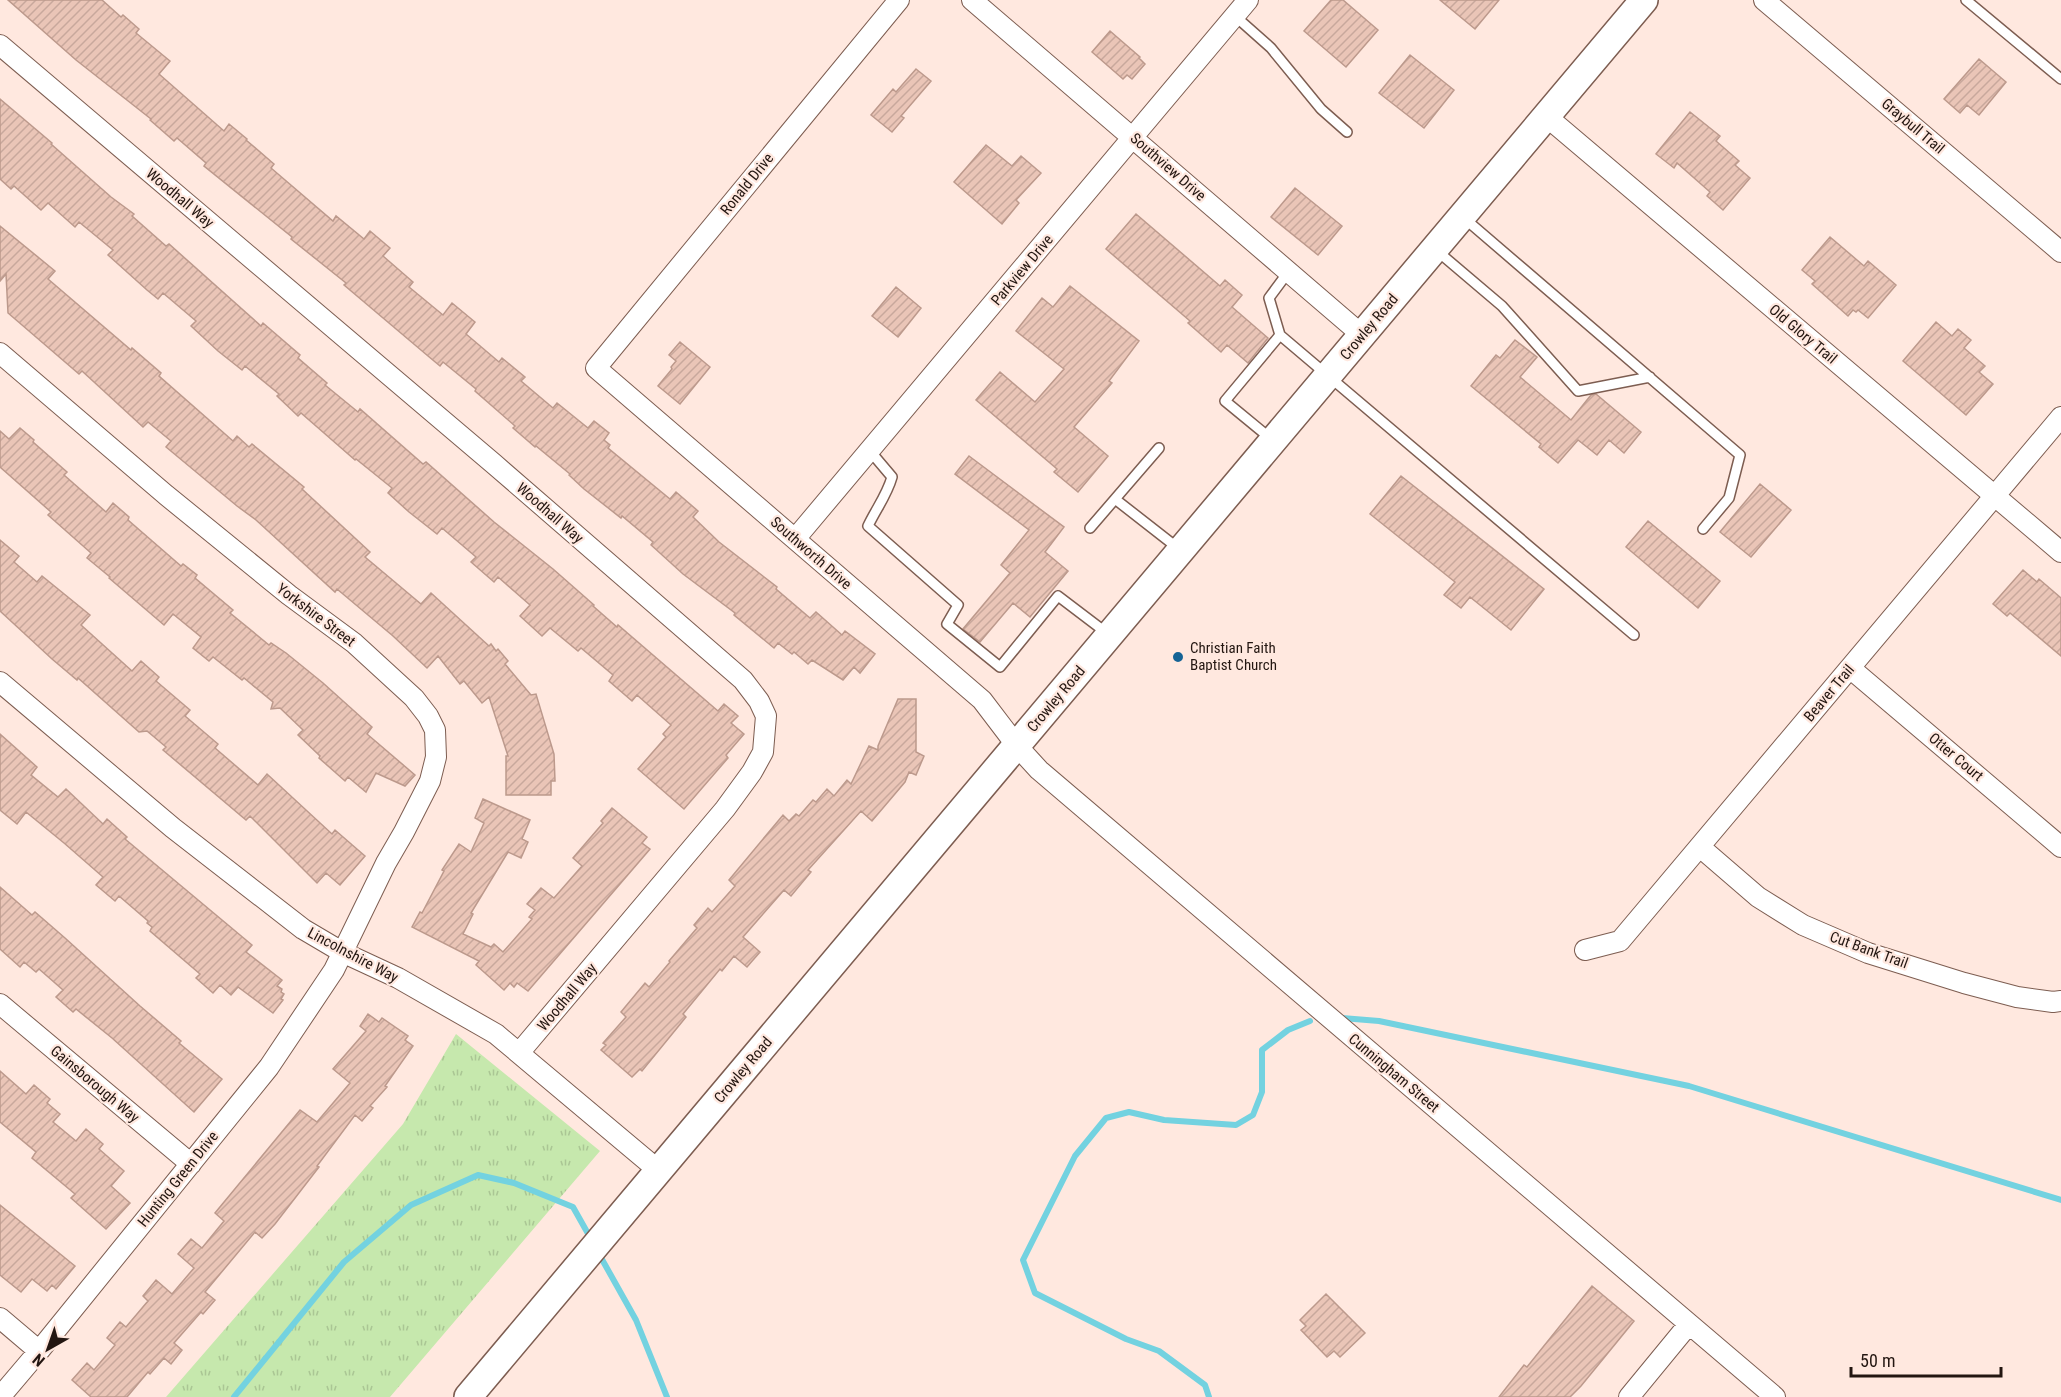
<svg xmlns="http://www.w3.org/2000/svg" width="2061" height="1397" font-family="'Roboto Condensed',sans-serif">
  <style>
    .grass { fill: url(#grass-tufts) }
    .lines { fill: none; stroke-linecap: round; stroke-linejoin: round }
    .stream { stroke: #73d2e0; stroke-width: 6 }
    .building { fill: url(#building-hatch); stroke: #bc998c; stroke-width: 1.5 }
    .lane-casing { stroke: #7d5d51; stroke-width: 12 }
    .street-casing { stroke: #7d5d51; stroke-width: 22 }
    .secondary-casing { stroke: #7d5d51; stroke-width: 30 }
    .lane { stroke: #fff; stroke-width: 9 }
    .street { stroke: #fff; stroke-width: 20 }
    .secondary { stroke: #fff; stroke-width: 27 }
    .poi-dot { fill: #156395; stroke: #ffe8df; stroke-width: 2 }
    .labels { text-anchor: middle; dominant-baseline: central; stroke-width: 4.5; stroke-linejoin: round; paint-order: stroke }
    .street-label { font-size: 15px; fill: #231611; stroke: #ffe8df }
    .poi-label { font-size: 15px; fill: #231611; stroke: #ffe8df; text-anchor: start }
  </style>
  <defs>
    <pattern id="grass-tufts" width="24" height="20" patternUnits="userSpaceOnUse" patternTransform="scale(1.5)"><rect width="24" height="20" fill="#c6e8ad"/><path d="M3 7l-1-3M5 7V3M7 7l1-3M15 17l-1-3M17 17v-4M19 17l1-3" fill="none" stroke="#aac694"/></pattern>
    <pattern id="building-hatch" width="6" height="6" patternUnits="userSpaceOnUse" patternTransform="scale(1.5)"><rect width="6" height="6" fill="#eac5b7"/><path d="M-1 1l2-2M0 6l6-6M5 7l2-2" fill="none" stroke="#c8a89c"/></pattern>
  </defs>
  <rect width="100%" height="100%" fill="#ffe8df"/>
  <path class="grass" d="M456 1034 600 1151 390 1397H166L403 1124Z"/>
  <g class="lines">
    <path class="stream" d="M1342 1018 1379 1021 1689 1086 2061 1200
      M599 1254 636 1320 667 1397
      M234 1397 344 1262 411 1205 478 1175 514 1183 573 1207 591 1239
      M1209 1397 1205 1385 1159 1351 1126 1339 1035 1293 1023 1260 1075 1156 1106 1118 1129 1112 1164 1120 1236 1125 1253 1115 1262 1092V1050L1288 1030 1310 1021"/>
  </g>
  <path class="building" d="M8 0H102L121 17 123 15 139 29 136 33 170 61 159 74 224 131 229 124 247 139 246 140 274 164 271 168 333 221 336 216 364 239 370 231 390 248 383 256 413 282 409 287 443 315 452 303 475 322 466 334 499 362 502 358 525 377 521 381 553 408 557 403 588 428 594 421 609 433 604 440 610 445 608 448 670 499 676 492 698 511 693 517 719 542 777 587 776 589 810 618 816 612 842 635 845 631 875 654 860 673 854 667 843 680 812 660 808 664 794 652 792 654 778 643 774 648 734 615 735 613 683 574 651 545 653 542 622 516 621 518 584 489 569 475 570 474 536 446 535 447 513 428 515 426 475 391 476 389 443 362 440 366 428 356 344 285 346 283 291 239 292 237 204 166 206 163 177 138 174 141 150 120 151 119 76 60Z
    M1331 0H1343L1378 30 1346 67 1304 31Z
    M1440 0H1499L1475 29Z
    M1110 31 1140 57 1139 58 1145 64 1132 79 1127 75 1123 79 1092 52Z
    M1410 55 1454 90 1424 128 1379 93Z
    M1979 59 2006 82 1979 115 1967 105 1960 113 1944 99Z
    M916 69 931 81 901 116 904 118 892 132 871 115 893 89 896 92Z
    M0 99 52 143 51 144 111 197 134 214 132 216 166 246 169 244 261 326 263 323 300 355 298 358 327 383 325 385 358 412 360 409 423 464 426 462 494 522 553 569 594 605 593 606 617 627 618 625 718 711 724 704 738 716 731 723 744 734 726 755 728 758 684 809 638 769 666 737 663 734 671 725 637 695 632 701 609 681 613 675 581 648 578 651 550 628 542 636 520 616 530 605 498 577 494 582 471 562 476 557 442 528 437 534 409 512 388 493 392 488 356 459 355 460 301 413 298 416 277 396 279 394 245 366 242 370 218 351 191 326 196 321 163 293 158 299 147 290 108 255 113 250 79 222 75 227 48 203 41 210 14 186 11 189 0 179Z
    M1690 112 1720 136 1716 141 1739 161 1735 165 1750 178 1723 210 1707 196 1710 192 1677 163 1674 168 1656 154Z
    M986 145 1012 166 1021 156 1041 173 1016 200 1019 203 1002 224 954 182Z
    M1295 188 1342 226 1318 255 1271 217Z
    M1136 214 1220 286 1225 280 1242 295 1232 307 1268 338 1248 363 1227 345 1221 352 1188 323 1190 321 1106 249Z
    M0 226 55 271 48 279 131 350 132 348 161 373 159 376 233 441 237 436 249 447 252 444 304 487 302 489 370 552 365 557 421 604 431 593 489 646 491 644 496 651 498 649 508 661 505 664 531 695 536 694 554 754 555 781H551V795H506V756H508L489 697 482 703 464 681 460 684 438 656 427 668 393 636 337 589 335 592 256 520 237 506 166 447 171 441 148 422 143 427 82 371 79 374 8 313 6 274 0 281Z
    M1830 237 1864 266 1868 261 1896 285 1868 318 1858 310 1856 312 1853 310 1848 316 1812 284 1815 281 1802 270Z
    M1070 286 1139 341 1109 381 1112 383 1074 427 1108 456 1078 492 1054 472 1057 469 976 400 1000 372 1035 402 1064 369 1016 331 1042 298 1053 307Z
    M896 287 921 308 898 337 872 316Z
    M1936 322 1952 336 1958 329 1971 340 1964 348 1985 366 1979 372 1993 384 1966 415 1903 361Z
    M1515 340 1537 357 1520 377 1571 420 1591 395 1596 394 1641 432 1624 453 1609 440 1597 455 1578 440 1558 463 1539 447 1541 444 1471 386 1496 355 1500 358Z
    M680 342 710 367 680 404 658 386 672 369 671 367 676 361 669 355Z
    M20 428 34 440 33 442 67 472 64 475 106 512 113 503 129 517 128 520 181 566 183 564 197 575 195 578 233 610 230 613 269 645 271 643 286 653 323 683 372 727 367 734 415 775 405 786 376 773 366 792 348 777 345 781 319 758 320 756 298 735 303 730 280 708 271 709 273 702 244 678 242 680 213 657 209 661 193 648 201 637 173 614 164 625 109 578 110 577 87 558 91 553 48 515 51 512 0 467V431L9 439Z
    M969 456 1064 527 1045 552 1068 571 1030 617 1013 603 980 642 963 629 1010 573 1001 565 1029 530 955 474Z
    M1401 476 1544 589 1511 630 1470 597 1461 608 1444 595 1455 582 1370 514Z
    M1760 484 1791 510 1751 557 1720 532Z
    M1648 521 1720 581 1698 608 1626 547Z
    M0 540 19 556 14 562 37 582 42 576 90 615 81 625 132 671 141 661 159 677 156 681 190 710 185 716 218 744 215 748 258 785 267 774 332 834 335 830 365 856 340 885 326 873 317 883 250 816 246 820 163 750 166 747 147 731 139 732 78 678 77 680 52 659 0 611Z
    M2023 570 2037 582 2039 579 2061 598V656L2010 613 2007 616 1993 604Z
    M898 699H916V752L924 756 916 775 909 772 905 782 872 821 861 811 808 870 811 872 791 896 784 890 743 937 760 952 747 967 734 956 722 971 720 969 683 1014 686 1017 642 1071 640 1069 632 1077 601 1050 606 1045 603 1043 626 1017 621 1012 645 983 649 987 670 962 669 961 697 928 694 925 708 908 712 912 735 886 729 880 783 815 789 821 796 814 799 816 813 800 816 802 827 789 834 796 847 780 851 784 869 746 878 750V746Z
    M0 734 37 767 31 775 58 797 66 789 103 824 107 819 127 837 125 839 252 945 246 952 282 980 277 986 282 989 281 992 284 994 281 999 283 1000 273 1013 238 987 231 995 220 985 213 993 196 978 200 974 150 931 152 927 147 923 148 921 119 896 115 901 96 885 103 877 64 843 26 812 17 824 0 810Z
    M483 799 530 820 522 839 528 842 521 858 508 852 471 913 473 914 463 934 491 947 494 944 503 952 532 919 529 917 535 910 527 904 541 888 554 898 582 866 573 858 603 823 601 821 612 808 647 837 642 843 650 849 528 991 517 983 514 987 510 983 504 990 476 965 479 961 412 927 420 912 422 913 444 871 442 870 459 844 471 852 484 823 475 818Z
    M0 887 32 915 35 912 65 938 140 1006 181 1041 179 1043 222 1079 194 1112 112 1038 76 1009 73 1012 56 997 63 990 39 969 36 972 24 962 20 967 0 949Z
    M368 1014 379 1022 382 1018 408 1036 405 1040 413 1046 385 1086 387 1087 370 1106 373 1108 362 1121 355 1115 317 1166 319 1167 275 1224 262 1238 255 1232 205 1292 215 1300 203 1314 201 1312 174 1343 182 1350 171 1364 164 1358 150 1374 148 1372 127 1397H91L72 1380 87 1363 94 1370 115 1345 107 1338 120 1322 126 1327 148 1301 143 1296 156 1280 172 1294 194 1268 178 1254 191 1239 202 1248 224 1221 215 1213 300 1110 317 1122 350 1083 333 1069 366 1031 360 1026Z
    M0 1071 26 1094 34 1085 50 1099 47 1103 60 1114 53 1122 76 1141 86 1129 103 1144 99 1149 124 1171 111 1186 130 1203 106 1229 71 1198 75 1194 32 1158 36 1152 0 1122Z
    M0 1205 75 1266 56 1289 52 1285 47 1291 32 1279 21 1292 0 1275Z
    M1592 1286 1634 1321 1581 1386 1570 1397H1499L1524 1365 1527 1367Z
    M1326 1294 1365 1333 1340 1357 1334 1351 1327 1357 1301 1330 1306 1326 1300 1320Z"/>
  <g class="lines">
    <defs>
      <path id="lane" d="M1966 0 2061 79
        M1235 16 1271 48 1321 109 1347 132
        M1464 218 1740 455 1729 498 1703 529
        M1436 250 1502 306 1578 391 1650 377
        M1280 335 1269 298 1289 271
        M1270 438 1225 401 1280 335 1634 635
        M870 451 892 477C887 495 876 509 868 526L958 605 947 624 1000 667 1058 596 1108 634
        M1115 499 1179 549
        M1090 528 1159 448"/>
      <path id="street" d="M899 0 596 368 982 700 1017 746 1039 770 1775 1397
        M972 0 1362 335
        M1764 0 2061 252
        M0 45 494 464 743 680 759 701 766 716 763 752 752 772 725 809 519 1053
        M1546 116 2061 552
        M0 353 166 495 289 595 354 643 414 698 428 716 435 730 436 757 430 781 404 832 386 863 334 970 269 1067 39 1351 0 1397
        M795 539 1248 0
        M1850 668 2061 847
        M0 682 173 828 303 929 342 952 398 978 496 1034 658 1170
        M1700 847 1758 897 1803 925 1868 953 1964 983 2017 997 2053 1002 2061 1001
        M1585 950 1620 941 2061 417
        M0 1004 191 1164
        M0 1318 39 1351
        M1629 1397 1689 1324"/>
      <path id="secondary" d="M468 1397 1644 0"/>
    </defs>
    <use href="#lane" class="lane-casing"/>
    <use href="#street" class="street-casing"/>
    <use href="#secondary" class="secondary-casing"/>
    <use href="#lane" class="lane"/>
    <use href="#street" class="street"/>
    <use href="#secondary" class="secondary"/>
  </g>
  <circle class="poi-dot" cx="1178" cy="657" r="6"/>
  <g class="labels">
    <g class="street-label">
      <text transform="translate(1913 126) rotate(40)">Graybull Trail</text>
      <text transform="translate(1168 167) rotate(41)">Southview Drive</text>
      <text transform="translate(747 184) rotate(-51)">Ronald Drive</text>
      <text transform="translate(180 198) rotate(40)">Woodhall Way</text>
      <text transform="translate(1022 270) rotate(-50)">Parkview Drive</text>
      <text transform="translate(1369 327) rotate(-50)">Crowley Road</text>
      <text transform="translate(1803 334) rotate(40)">Old Glory Trail</text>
      <text transform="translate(550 513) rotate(41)">Woodhall Way</text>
      <text transform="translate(811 553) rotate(41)">Southworth Drive</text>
      <text transform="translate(316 615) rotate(37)">Yorkshire Street</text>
      <text transform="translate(1829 693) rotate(-50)">Beaver Trail</text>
      <text transform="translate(1056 699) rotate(-50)">Crowley Road</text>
      <text transform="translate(1956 757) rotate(40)">Otter Court</text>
      <text transform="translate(1869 950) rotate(20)">Cut Bank Trail</text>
      <text transform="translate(353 955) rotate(28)">Lincolnshire Way</text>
      <text transform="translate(567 997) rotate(-50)">Woodhall Way</text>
      <text transform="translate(743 1070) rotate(-50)">Crowley Road</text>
      <text transform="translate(1394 1073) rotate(40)">Cunningham Street</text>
      <text transform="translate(95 1084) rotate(40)">Gainsborough Way</text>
      <text transform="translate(178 1179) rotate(-51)">Hunting Green Drive</text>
    </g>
    <g class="poi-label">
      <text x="1190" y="648">Christian Faith<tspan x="1190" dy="17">Baptist Church</tspan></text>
    </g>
  </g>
  <g transform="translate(48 1349) rotate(220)" stroke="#ffe8df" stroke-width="4.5" paint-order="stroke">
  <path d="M0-4.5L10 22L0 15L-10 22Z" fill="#231611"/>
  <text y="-9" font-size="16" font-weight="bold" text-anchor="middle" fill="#231611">N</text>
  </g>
  <path d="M1851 1367v9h150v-9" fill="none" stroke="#231611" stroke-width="3"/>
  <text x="1860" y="1367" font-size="18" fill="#231611" stroke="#ffe8df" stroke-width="4.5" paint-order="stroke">50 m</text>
</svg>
